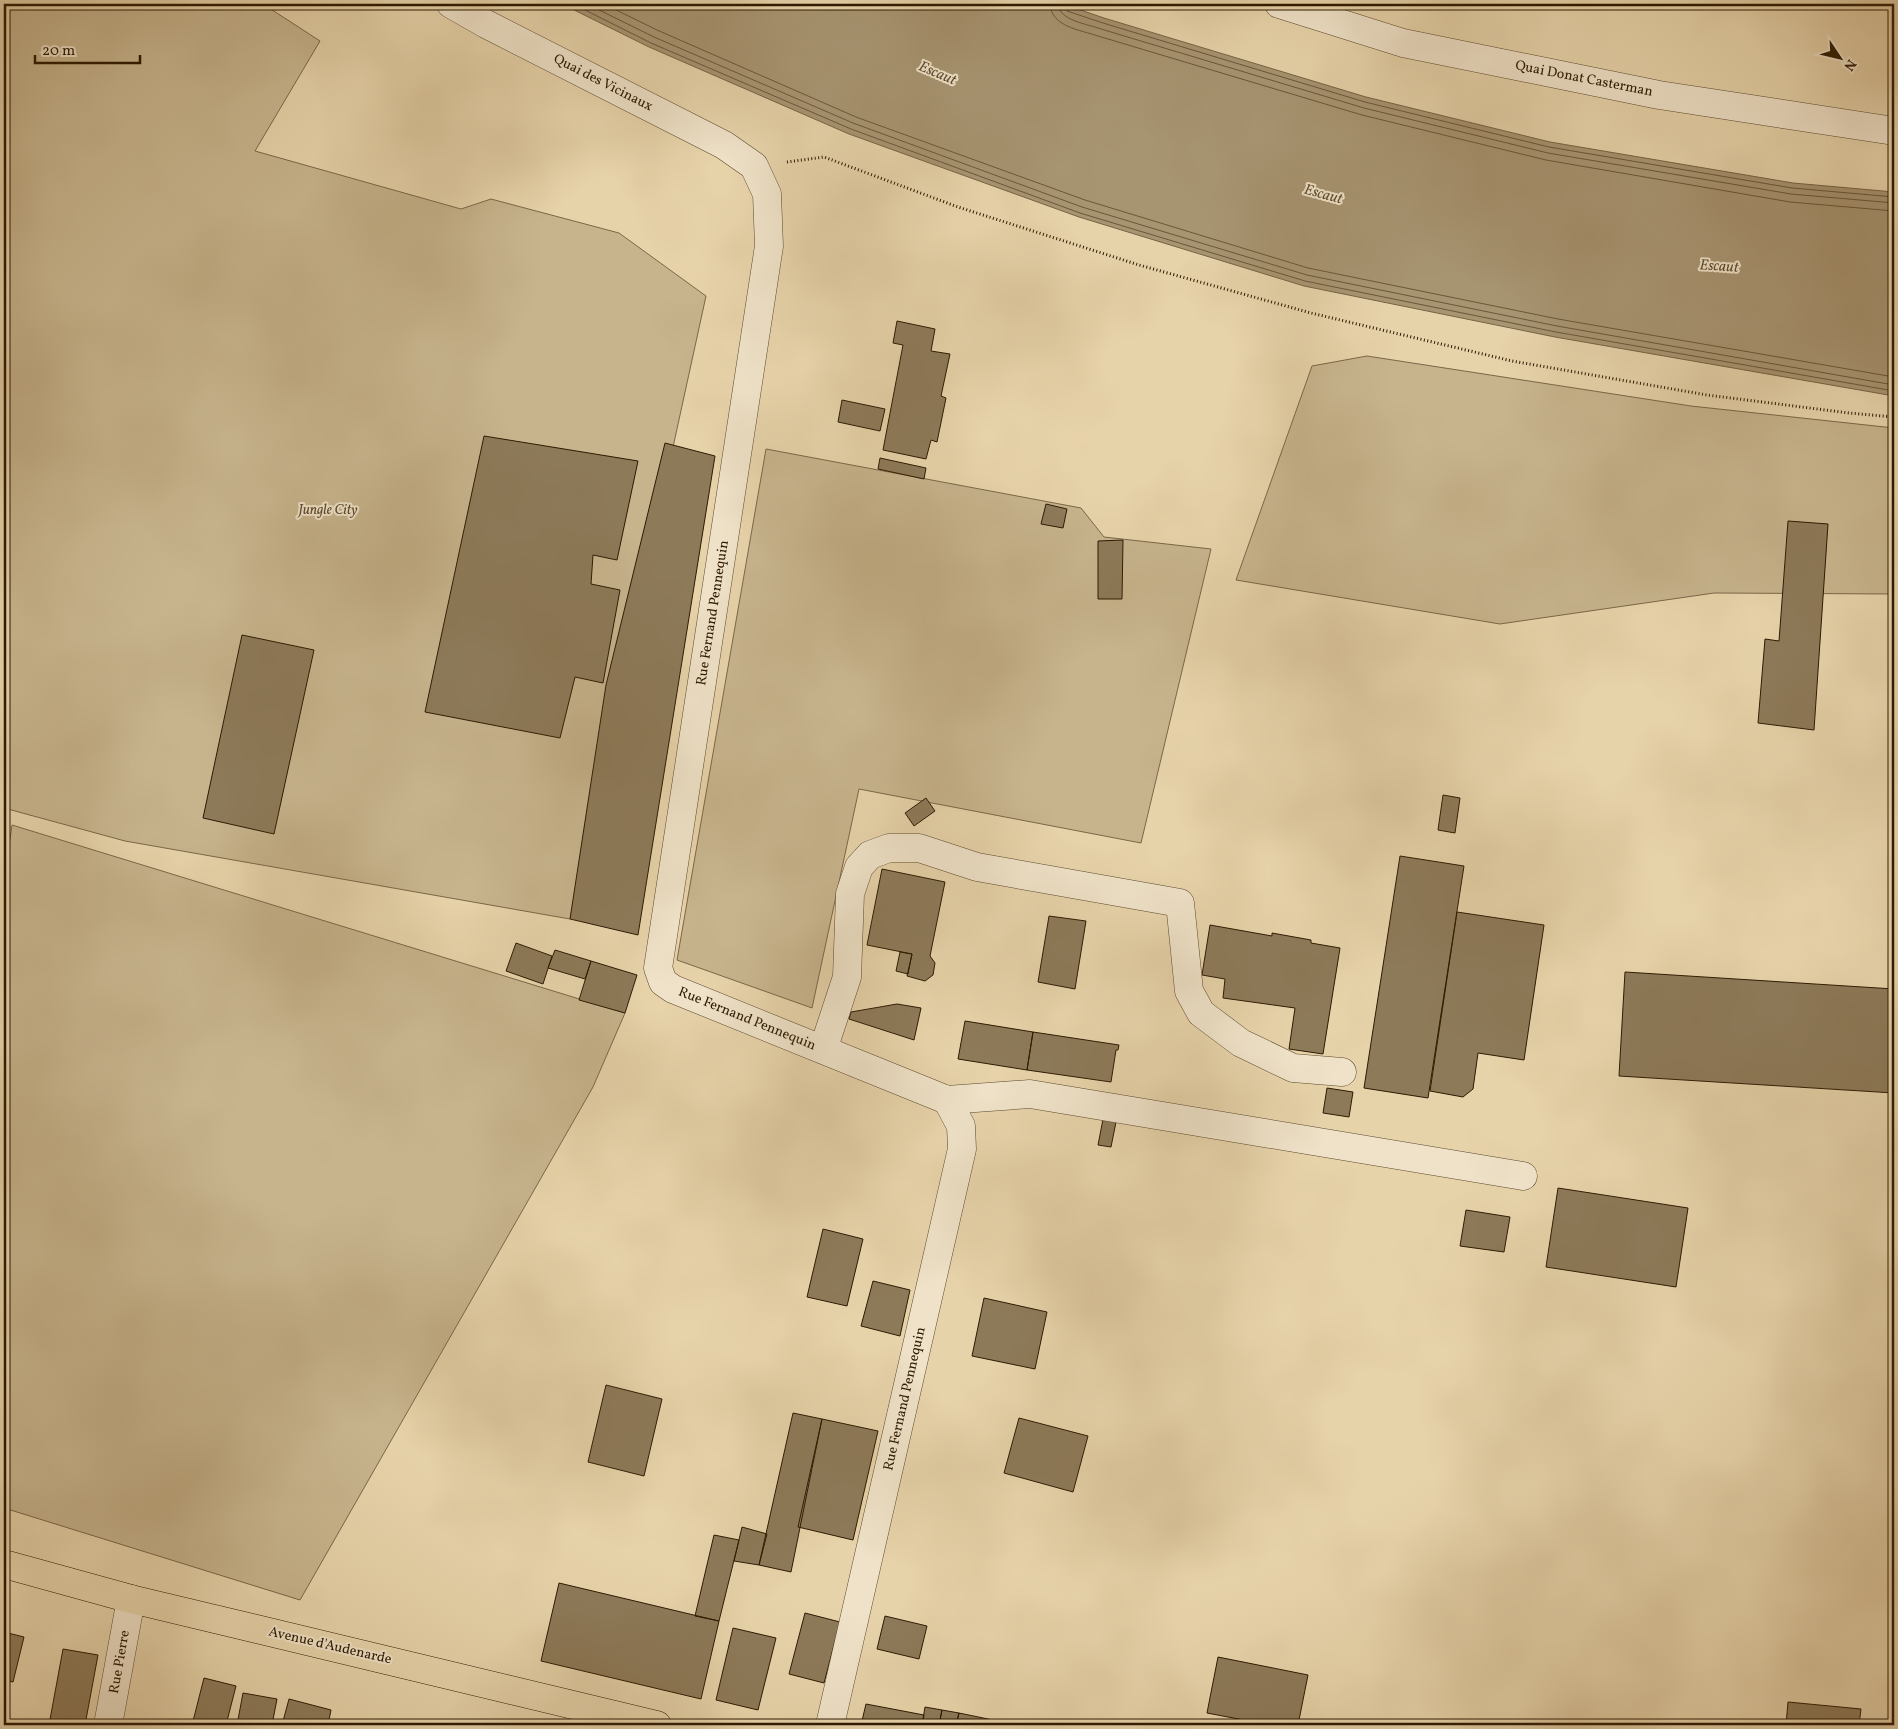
<svg xmlns="http://www.w3.org/2000/svg" width="1898" height="1729" font-family="Vollkorn,serif">
  <style>
    .green { fill: #c7b48d; stroke: #7a6748 }
    .water { fill: #a79471; stroke: #766345 }
    .lines { fill: none; stroke-linecap: round; stroke-linejoin: round }
    .shore { stroke: #6a573a; stroke-width: 1 }
    .building { fill: #8d7a59; stroke: #2c1a02 }
    .minor-casing { stroke: #5b482c; stroke-width: 29 }
    .major-casing { stroke: #2c1a02; stroke-width: 29 }
    .path { stroke: #2c1a02; stroke-width: 3; stroke-dasharray: 1 2.5; stroke-linecap: butt }
    .minor { stroke: #efe2c8; stroke-width: 28 }
    .major { stroke: #e7d3aa; stroke-width: 28 }
    .labels { text-anchor: middle; dominant-baseline: central; stroke-width: 4; stroke-linejoin: round; paint-order: stroke }
    .street-label { font-size: 14px; fill: #2c1a02; stroke: #efe2c8 }
    .park-label { font-size: 14px; font-style: italic; fill: #5a482c; stroke: #efe2c8 }
    .water-label { font-size: 15px; font-style: italic; fill: #5d4b2e; stroke: #efe2c8 }
  </style>
  <rect width="100%" height="100%" fill="#e7d3aa"/>
  <filter id="stains"><feTurbulence type="fractalNoise" baseFrequency=".004" numOctaves="4"/><feColorMatrix values="0 0 0 0 .2 0 0 0 0 .09 0 0 0 0 .02 0 0 0 .5 -.17"/></filter>
  <radialGradient id="worn" r=".72"><stop offset=".6" stop-color="#630" stop-opacity="0"/><stop offset="1" stop-color="#630" stop-opacity=".3"/></radialGradient>
  <path class="green" d="M4 4H263L320 41 255 151 461 209 491 199 619 233 706 296 570 919 125 841 4 808Z
    M1367 356 1691 406 1894 428V594L1714 593 1500 624 1236 580 1312 366Z
    M766 449 1081 508 1104 537 1211 549 1141 843 859 789 812 1008 677 960Z
    M12 825 625 1013 593 1087 300 1600 4 1508V881Z"/>
  <path class="water" d="M562 4H1063L1104 18 1366 97 1550 142 1793 183 1894 192V396L1555 337 1304 286 1079 217 849 134 649 47Z"/>
  <g class="lines">
    <path class="shore" d="M573 4 651 43 851 129 1080 213 1305 281 1556 332 1894 391
      M587 4 654 37 853 123 1082 207 1307 275 1557 326 1894 385
      M604 4 657 30 856 117 1085 200 1308 268 1558 319 1894 377
      M1050 4C1051 27 1081 30 1098 36L1362 115 1546 160 1790 202 1894 211
      M1058 4C1059 21 1088 24 1101 29L1364 108 1548 153 1791 194 1894 203
      M1064 4 1067 11 1103 23 1365 102 1549 147 1792 188 1894 197"/>
  </g>
  <path class="building" d="M897 321 935 329 931 351 950 354 941 396 946 398 937 442 931 440 926 459 883 450 903 345 893 343Z
    M842 400 885 409 880 431 838 422Z
    M484 436 638 461 617 560 593 555 591 584 620 590 603 683 575 677 560 738 425 712Z
    M665 443 715 456 638 935 570 919 606 685Z
    M880 458 926 468 924 479 878 469Z
    M1046 504 1067 509 1063 528 1041 524Z
    M1788 521 1828 524 1814 730 1758 723 1765 639 1779 641Z
    M1123 540 1122 599H1098V541Z
    M242 635 314 650 274 834 203 818Z
    M1443 795 1460 798 1455 833 1438 830Z
    M926 798 935 811 914 826 905 813Z
    M1400 856 1464 866 1428 1098 1364 1088Z
    M882 869 945 882 930 956 935 963 933 975 925 981 907 976 912 954 867 945Z
    M1457 912 1544 925 1524 1060 1478 1053 1473 1089 1463 1097 1430 1091Z
    M1049 916 1086 921 1075 989 1038 982Z
    M1210 925 1272 936V933L1311 940V943L1340 948 1323 1054 1289 1049 1295 1008 1223 998 1225 979 1202 975Z
    M516 943 552 956 543 984 506 971Z
    M555 950 591 961 585 979 548 968Z
    M900 952 912 954 908 974 896 971Z
    M591 961 637 975 625 1013 579 1000Z
    M1625 972 1894 989V1093L1619 1076Z
    M897 1004 921 1008 914 1040 849 1019 851 1012Z
    M965 1021 1033 1032 1027 1070 958 1059Z
    M1033 1032 1119 1045 1118 1050H1116L1111 1082 1027 1070Z
    M1327 1088 1353 1092 1349 1117 1323 1113Z
    M1104 1114 1117 1117 1111 1147 1098 1145Z
    M1558 1188 1688 1208 1676 1287 1546 1267Z
    M1466 1210 1510 1217 1504 1252 1460 1246Z
    M823 1229 863 1239 847 1306 807 1297Z
    M873 1281 910 1290 900 1336 861 1326Z
    M984 1298 1047 1312 1035 1369 972 1356Z
    M606 1385 662 1399 644 1476 588 1462Z
    M793 1413 822 1419 791 1572 759 1565Z
    M1019 1418 1088 1436 1073 1492 1004 1473Z
    M822 1419 878 1431 853 1540 798 1527Z
    M742 1527 767 1534 759 1565 734 1561Z
    M714 1535 739 1540 719 1621 695 1616Z
    M559 1583 719 1621 701 1699 541 1661Z
    M805 1613 840 1622 824 1683 789 1674Z
    M885 1616 927 1626 919 1659 877 1649Z
    M733 1628 776 1638 758 1710 716 1700Z
    M4 1632 24 1637 13 1682 4 1680Z
    M63 1649 98 1655 85 1725H49Z
    M1218 1657 1308 1675 1298 1725H1270L1207 1713Z
    M204 1678 236 1686 226 1725H192Z
    M243 1693 277 1699 272 1725H237Z
    M289 1699 331 1710 328 1725H282Z
    M1788 1702 1861 1709 1859 1725H1786Z
    M866 1704 924 1715 922 1725H861Z
    M925 1707 942 1710 939 1725H922Z
    M942 1710 959 1713 956 1725H939Z
    M959 1713 988 1719 986 1725H956Z
    M988 1719 1015 1725H986Z"/>
  <g class="lines">
    <defs>
      <path id="minor" d="M451 4 486 24 724 145 754 166 767 194 769 246 658 968 663 982 673 989 947 1100 961 1126 962 1149 830 1725
        M1279 4 1403 43 1659 95 1894 131
        M823 1050 847 977 850 894 859 867 870 855 889 848H919L977 867 1180 903 1189 991 1201 1013 1241 1043 1293 1068 1342 1072
        M947 1100 1030 1094 1523 1176
        M108 1725 131 1599"/>
      <path id="major" d="M4 1564 131 1599 657 1725"/>
    </defs>
    <use href="#minor" class="minor-casing"/>
    <use href="#major" class="major-casing"/>
    <path class="path" d="M787 162 824 157 958 207 1139 265 1311 313 1512 361 1707 395 1849 413 1894 417"/>
    <use href="#minor" class="minor"/>
    <use href="#major" class="major"/>
  </g>
  <g class="labels">
    <g class="street-label">
      <text transform="translate(1584 79) rotate(11)">Quai Donat Casterman</text>
      <text transform="translate(603 83) rotate(27)">Quai des Vicinaux</text>
      <text transform="translate(713 613) rotate(-81)">Rue Fernand Pennequin</text>
      <text transform="translate(747 1019) rotate(22)">Rue Fernand Pennequin</text>
      <text transform="translate(905 1399) rotate(-77)">Rue Fernand Pennequin</text>
      <text transform="translate(330 1646) rotate(13)">Avenue d'Audenarde</text>
      <text transform="translate(120 1662) rotate(-80)">Rue Pierre</text>
    </g>
    <g class="park-label">
      <text x="328" y="510">Jungle City</text>
    </g>
    <g class="water-label">
      <text transform="translate(937 74) rotate(23)">Escaut</text>
      <text transform="translate(1323 195) rotate(15)">Escaut</text>
      <text transform="translate(1719 267) rotate(4)">Escaut</text>
    </g>
  </g>
  <rect width="1898" height="1729" fill="none" stroke="#e7d3aa" stroke-width="20"/>
  <rect x="5" y="5" width="1888" height="1719" fill="none" stroke="#2c1a02" stroke-width="2.5"/>
  <rect x="10" y="10" width="1878" height="1709" fill="none" stroke="#2c1a02"/>
  <g transform="translate(1840 58) rotate(125)" stroke="#efe2c8" stroke-width="4" paint-order="stroke">
  <path d="M0-4L9 19L0 12L-9 19Z" fill="#2c1a02"/>
  <text y="-8" font-size="14" font-weight="bold" text-anchor="middle" fill="#2c1a02">N</text>
  </g>
  <path d="M35 55v8h105v-8" fill="none" stroke="#2c1a02" stroke-width="2.5"/>
  <text x="42" y="55" font-size="15" fill="#2c1a02" stroke="#efe2c8" stroke-width="4" paint-order="stroke">20 m</text>
  <rect width="100%" height="100%" filter="url(#stains)"/>
  <rect width="100%" height="100%" fill="url(#worn)"/>
</svg>
